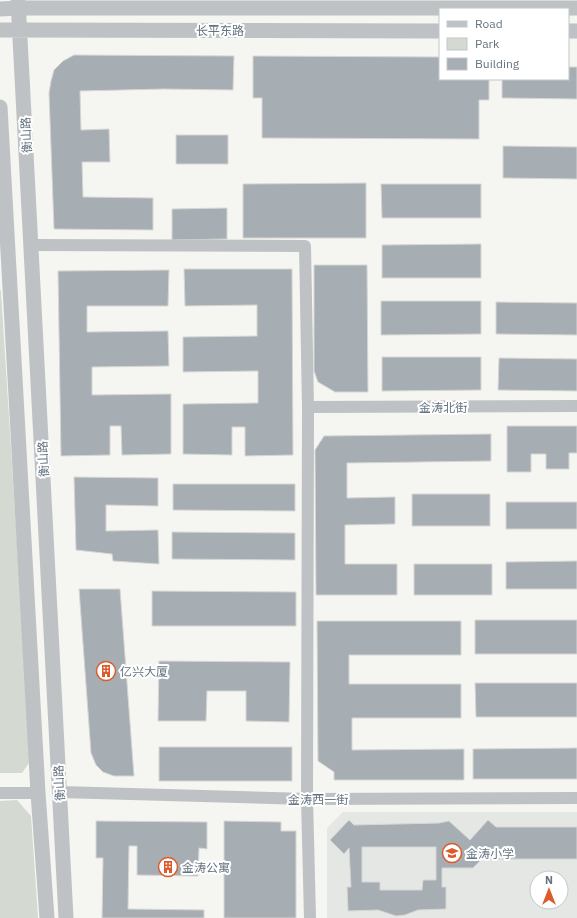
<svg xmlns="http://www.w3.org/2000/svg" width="577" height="918" font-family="'IBM Plex Sans','Noto Sans SC',sans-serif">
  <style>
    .built { fill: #e5e7e5; fill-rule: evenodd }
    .green { fill: #d4dad1 }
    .building { fill: #a7aeb3; stroke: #d6d6d4; fill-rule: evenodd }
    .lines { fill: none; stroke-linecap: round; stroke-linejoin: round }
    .minor { stroke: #bec2c5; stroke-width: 12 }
    .tertiary { stroke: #bec2c5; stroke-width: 15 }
    .labels { text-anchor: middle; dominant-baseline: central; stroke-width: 4; stroke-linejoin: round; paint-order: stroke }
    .street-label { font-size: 12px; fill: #657481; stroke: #fff }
    .poi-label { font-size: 12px; fill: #657481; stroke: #fff; text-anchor: start }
  </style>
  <rect width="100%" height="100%" fill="#f5f5f1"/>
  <path class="built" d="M343 812H577V918H327V828ZM537 878H561V902H537Z"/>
  <path class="green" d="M0 289 1 292 31 760 22 773H0Z
    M17 800 31 816 38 918H0V801Z"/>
  <path class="building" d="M74 55 234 56 233 90 164 89 80 91 81 130 109 129 110 162H82L83 197 153 198V230L54 229 49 93 51 81 54 70 63 61Z
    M253 56 440 57V79H489V100H479V139L262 138V98H253Z
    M568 67H577V99L502 98V79H568Z
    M176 135H228V164H176Z
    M503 146 577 147V179L503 178Z
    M366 183V238H243V184Z
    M381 184H481V218H382Z
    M227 208V239L172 240V209Z
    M481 244V278H382V245Z
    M314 265H367L368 392H335L318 382 314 371Z
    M184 269H292L293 455 245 456V427H232V455L183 454V404L258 403V371L183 372V337L257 336V305L185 306Z
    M169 270 168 306H87V332L168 331 169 366 92 367V395L171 394V454L122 455 121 426H110V455L61 456 58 271Z
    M381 301H481V334L381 335Z
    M496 302 577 303V335L496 334Z
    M382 357H481V390L382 391Z
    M499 358 577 359V391L498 390Z
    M507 426H577V453H569V469H546V454H531V472H507Z
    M491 434V461L347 463V498L395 497V524L345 525V564H397V595H316L315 450 324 436Z
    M74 477 158 478V506L106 505V531L158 530 159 564 113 561 112 554 76 550Z
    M173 484H295V511L173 510Z
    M412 494H490V526H412Z
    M506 502H577V529H506Z
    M172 532 295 533V560L172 559Z
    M577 561V589H506V562Z
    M414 564H492V595H414Z
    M79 589H120L134 776H114L103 772 96 765 91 753Z
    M152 591 296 592V626H152Z
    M475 620H577V654H475Z
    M317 621H461V655H349V684H461V718H352V750L464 749V780H334V772L318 761Z
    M159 661 290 662 289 722 246 721V691H207L206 721H158Z
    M475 683H577V717H476Z
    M159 747H292V781H159Z
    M577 748V779H473V749Z
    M349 820 354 825 439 823 449 821 470 840 488 820 496 827H577V859H482L473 868H442V887H446V909L418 910 405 915 396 916 378 910 348 911 347 887H351L349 848 344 854 330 840ZM362 847H436V880H423L422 890H380V882H362Z
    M96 821 207 822V849L199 848 198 876 137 875V846H129L128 909 204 910V918H102L103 858H96Z
    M224 821 281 822V831H296V918H224Z"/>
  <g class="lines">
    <path class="minor" d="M32 245 305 246 308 407 307 799 310 918
      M308 407 577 406
      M60 792 307 799 577 798
      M0 793H38"/>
    <path class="tertiary" d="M18 0 66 918
      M0 9 19 8H577
      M0 30 440 31
      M568 31H577
      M0 107 38 793 47 918"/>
  </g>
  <defs>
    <symbol id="building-ring" viewBox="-11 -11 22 22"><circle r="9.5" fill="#fff" stroke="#dc5b2a" stroke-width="1.5"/><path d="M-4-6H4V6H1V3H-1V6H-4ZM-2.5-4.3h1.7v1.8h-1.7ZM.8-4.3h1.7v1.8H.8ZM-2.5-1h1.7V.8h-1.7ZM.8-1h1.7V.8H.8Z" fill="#dc5b2a"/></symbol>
    <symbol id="school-ring" viewBox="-11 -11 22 22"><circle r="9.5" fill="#fff" stroke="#dc5b2a" stroke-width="1.5"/><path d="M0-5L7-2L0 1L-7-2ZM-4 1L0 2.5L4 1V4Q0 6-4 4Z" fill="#dc5b2a"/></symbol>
  </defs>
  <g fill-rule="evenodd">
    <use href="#building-ring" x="95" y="660" width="22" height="22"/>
    <use href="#school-ring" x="441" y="842" width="22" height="22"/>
    <use href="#building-ring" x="157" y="856" width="22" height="22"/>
  </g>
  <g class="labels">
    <g class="street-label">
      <text x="220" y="30">长平东路</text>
      <text transform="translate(26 135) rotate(-93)">衡山路</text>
      <text x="443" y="407">金涛北街</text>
      <text transform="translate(43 459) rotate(-93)">衡山路</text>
      <text transform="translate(59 783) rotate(-93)">衡山路</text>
      <text x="318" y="799">金涛西一街</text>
    </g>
    <g class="poi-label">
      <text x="120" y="671">亿兴大厦</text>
      <text x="466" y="853">金涛小学</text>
      <text x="182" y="867">金涛公寓</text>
    </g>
  </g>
  <rect x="439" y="8" width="130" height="72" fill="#ffffff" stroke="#c1c7cd"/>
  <rect x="447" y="21" width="20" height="6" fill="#bec2c5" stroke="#c1c7cd"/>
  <text x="475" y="28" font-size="12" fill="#657481">Road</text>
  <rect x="447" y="38" width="20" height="12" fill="#d4dad1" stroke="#c1c7cd"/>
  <text x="475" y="48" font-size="12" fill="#657481">Park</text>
  <rect x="447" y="58" width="20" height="12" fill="#a7aeb3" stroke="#c1c7cd"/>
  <text x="475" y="68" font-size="12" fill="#657481">Building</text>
  <g transform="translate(549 890)"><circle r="19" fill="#ffffff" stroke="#c1c7cd"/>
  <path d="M0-3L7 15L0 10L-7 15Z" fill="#dc5b2a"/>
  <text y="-6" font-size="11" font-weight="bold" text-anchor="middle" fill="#657481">N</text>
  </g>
</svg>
